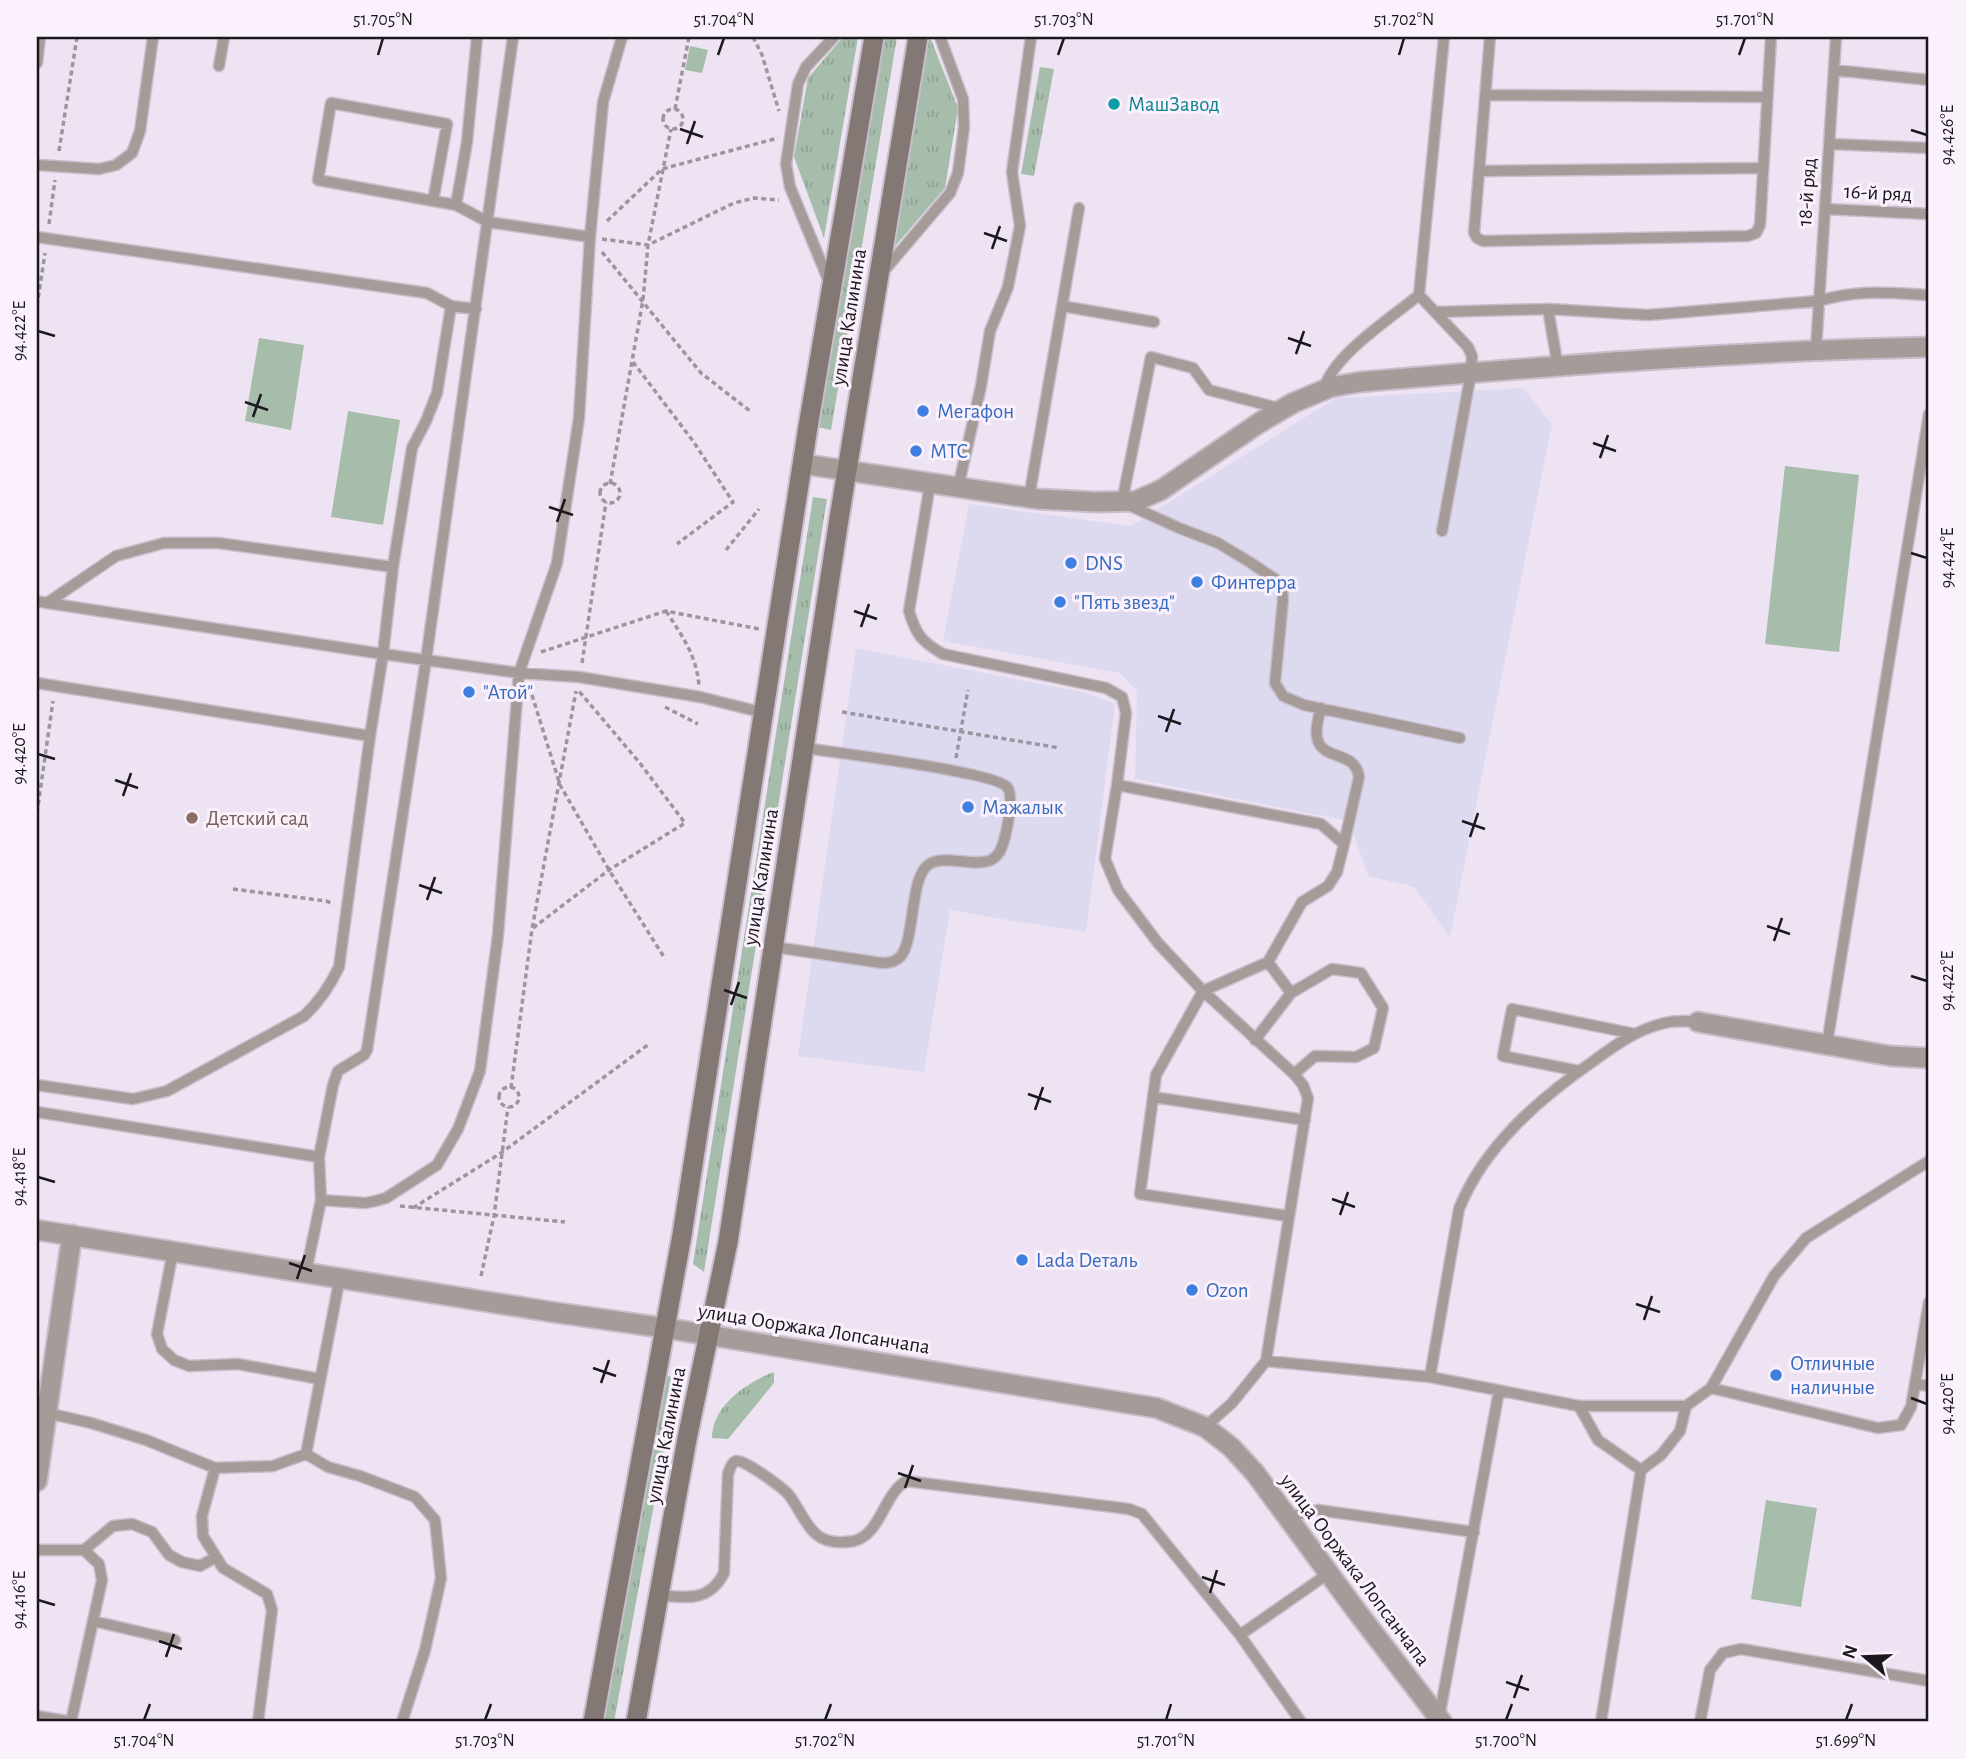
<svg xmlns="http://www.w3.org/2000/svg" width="1966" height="1759" font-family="'Alegreya Sans',sans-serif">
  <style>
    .commercial { fill: #dddaf0 }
    .grass { fill: url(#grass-tufts) }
    .pitch { fill: #a6bdac }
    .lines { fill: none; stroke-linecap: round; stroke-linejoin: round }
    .service-casing { stroke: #c8becb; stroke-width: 13 }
    .minor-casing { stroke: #c8becb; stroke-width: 23 }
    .tertiary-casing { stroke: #c8becb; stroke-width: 23 }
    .secondary-casing { stroke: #c8becb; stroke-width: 23 }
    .path { stroke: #9c949f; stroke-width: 3.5; stroke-dasharray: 5 3.5; stroke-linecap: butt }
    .service { stroke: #a59c9a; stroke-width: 10 }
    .minor { stroke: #a59c9a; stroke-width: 19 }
    .tertiary { stroke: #a59c9a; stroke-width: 19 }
    .secondary { stroke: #847874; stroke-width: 19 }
    .ticks { fill: none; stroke: #1b171c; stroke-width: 2.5 }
    .culture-dot { fill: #0f9aa8; stroke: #faf1fd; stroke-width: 2.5 }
    .shop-dot { fill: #3f7fe0; stroke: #faf1fd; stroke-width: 2.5 }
    .education-dot { fill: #8d6e63; stroke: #faf1fd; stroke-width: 2.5 }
    .labels { text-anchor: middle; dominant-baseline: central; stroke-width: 6; stroke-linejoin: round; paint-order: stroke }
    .culture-label { font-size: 21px; fill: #0d838f; stroke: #faf1fd; text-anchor: start }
    .street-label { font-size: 21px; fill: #1b171c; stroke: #faf1fd }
    .shop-label { font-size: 21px; fill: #366cbe; stroke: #faf1fd; text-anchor: start }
    .education-label { font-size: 21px; fill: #785e54; stroke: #faf1fd; text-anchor: start }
    .neatline { fill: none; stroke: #1b171c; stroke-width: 2.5 }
    .ticks-label { font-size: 18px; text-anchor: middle; fill: #1b171c }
  </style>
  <defs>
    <pattern id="grass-tufts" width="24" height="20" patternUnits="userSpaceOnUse" patternTransform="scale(1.75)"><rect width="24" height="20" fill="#a6bdac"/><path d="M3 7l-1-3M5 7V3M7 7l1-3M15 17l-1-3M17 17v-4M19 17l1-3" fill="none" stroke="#8ea293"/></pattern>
  </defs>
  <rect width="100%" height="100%" fill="#eee3f2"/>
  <path class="commercial" d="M1523 388 1552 424 1450 937 1414 887 1368 876 1349 821 1135 779 1137 691 1120 673 943 641 969 504 1131 526 1336 398Z
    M856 648 1087 693 1115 704 1086 932 1013 921 950 910 924 1072 798 1056Z"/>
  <path class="grass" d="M843 37H858L824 238 794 157 808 78Z
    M884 37H897L831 430 818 427Z
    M925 37H930L958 108 945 188 891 251Z
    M1040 67 1054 69 1034 176 1021 174Z
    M813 497 827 499 704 1272 693 1264Z
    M774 1372V1383L728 1439 712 1438C712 1406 747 1382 774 1372Z
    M662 1374 677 1379 614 1722H600Z"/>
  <path class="pitch" d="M690 46 708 50 702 73 685 70Z
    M259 338 304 345 291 430 245 421Z
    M348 411 400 420 383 525 331 517Z
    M1785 466 1859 475 1839 652 1765 644Z
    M1766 1500 1817 1508 1801 1607 1751 1599Z"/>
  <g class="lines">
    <defs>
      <path id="service" d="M477 37 467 142 456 205 488 222 590 237
        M1490 37 1474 233 1477 238 1483 241 1748 236 1756 233 1760 225 1771 37
        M37 63 40 37
        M219 66 224 37
        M1834 70 1929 80
        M1485 95 1767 97
        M1829 144 1929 148
        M37 165 99 169 116 165 132 153 140 131 153 37
        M1479 171 1762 168
        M433 201 447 124 331 103 318 180 456 205
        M1825 209 1929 214
        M37 237 427 293 451 306 476 309
        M883 272 950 193 958 173 964 127 963 99 940 37
        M830 284 790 187 786 164 798 84 806 67 834 37
        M1419 295 1468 347 1472 356 1471 373 1442 531
        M1062 306 1154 322
        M1548 309 1558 367
        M1435 312 1548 309 1648 315 1819 301C1857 289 1890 293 1929 295
        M1816 349 1836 37
        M1324 389C1333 355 1391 318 1419 295L1444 37
        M1282 409 1209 390 1193 368 1151 357 1122 502 1179 528 1218 543 1248 561 1275 579 1282 589 1283 600 1275 683 1283 696 1304 705 1460 738
        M930 484 909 611C916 635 922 642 943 654L1106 688 1122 697 1126 713 1117 785 1321 824 1344 844 1337 872 1328 886 1302 902 1268 962 1203 991 1156 1075 1140 1194 1288 1216
        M958 488 981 386 990 331 1008 287 1020 226 1012 172 1031 37
        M1029 498 1079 208
        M37 601 47 603 116 556 164 543H218L393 567
        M47 603 383 654 393 567 412 448 426 421 437 393 451 306
        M37 683 370 736 383 654 519 673 579 677 700 697 764 713
        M1321 708C1319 716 1315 728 1317 737 1321 762 1355 749 1359 777L1344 844
        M1117 785 1105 859 1118 890 1158 943 1203 991 1294 1074 1303 1085 1308 1098 1266 1361 1232 1403 1205 1427
        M774 947 882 963C889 963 896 962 901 956 915 938 910 878 928 865 944 853 973 868 991 860 995 858 1000 853 1001 849 1006 837 1015 796 1007 787 995 772 832 752 804 748
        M1268 962 1291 993
        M1255 1040 1291 993 1332 969 1361 973 1383 1008 1374 1048 1356 1057 1315 1056 1294 1074
        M1827 1044 1929 414
        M1579 1071 1503 1056 1512 1009 1635 1034
        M37 1085 133 1099 167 1091 304 1016C319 1002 330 986 339 967L370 736
        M1153 1097 1305 1120
        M37 1112 319 1157
        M321 1200 365 1203 375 1201 386 1198 437 1165 458 1129 480 1071 498 935 519 673 557 563 579 418 590 237 603 102 622 37
        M173 1251 157 1334 162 1349 174 1360 189 1366 238 1364 320 1379
        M306 1272 321 1200 319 1157 333 1085 338 1071 364 1055 367 1050 426 660 513 37
        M1266 1361 1430 1377 1579 1406H1686L1711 1388 1774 1276 1806 1238 1929 1161
        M1430 1377 1459 1209C1484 1146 1540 1098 1595 1060 1615 1045 1637 1030 1661 1024 1673 1020 1686 1021 1698 1022
        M1916 1384 1929 1386
        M1711 1388 1878 1428 1901 1425 1911 1407 1929 1302
        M1579 1406 1598 1440 1641 1470
        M47 1413 91 1423 146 1440 215 1468
        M306 1454 328 1467 360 1476 415 1497 435 1520 441 1578 425 1650 402 1722
        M1288 1517 1318 1510 1474 1532
        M37 1550H84L99 1564 102 1580 93 1621
        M84 1550 113 1526 132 1524 152 1532 169 1555 182 1562 200 1566 216 1557
        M659 1595C687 1598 709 1602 724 1573L728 1474C730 1469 731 1463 736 1461 743 1458 784 1489 789 1495 799 1508 805 1525 817 1535 827 1543 842 1543 854 1541 881 1534 883 1495 906 1481L1129 1509 1142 1514 1240 1635 1301 1722
        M1240 1635 1329 1573
        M37 1716 73 1722
        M1439 1718 1499 1391
        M71 1722 93 1621 175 1640
        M258 1722 272 1610 267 1594 223 1568 203 1536 202 1516 215 1468 273 1466 306 1454 340 1277
        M1601 1722 1641 1470 1661 1455 1680 1431 1686 1406
        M1700 1722 1710 1670 1723 1653 1741 1649 1929 1681"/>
      <path id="minor" d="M803 464 1038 499 1097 502 1136 501 1161 490 1259 423 1293 403 1331 387 1360 382C1549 366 1739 351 1929 347
        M1698 1022 1891 1056 1929 1058
        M37 1481 72 1235"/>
      <path id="tertiary" d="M37 1230 552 1312 665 1328 1157 1408 1205 1427 1231 1447 1255 1473 1358 1613 1442 1722"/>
      <path id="secondary" d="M593 1722 682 1235 808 427 874 37
        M636 1722 687 1439 728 1242 839 519 918 37"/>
    </defs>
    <use href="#service" class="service-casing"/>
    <use href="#minor" class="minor-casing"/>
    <use href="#tertiary" class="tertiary-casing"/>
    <use href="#secondary" class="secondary-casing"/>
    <path class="path" d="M753 37 762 55 779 111
      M663 119a10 10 0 1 1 20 0a10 10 0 1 1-20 0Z
      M675 109 689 37
      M59 151 77 37
      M607 221 662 169 778 138
      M49 224 55 180
      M602 239 648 245 734 203 754 198 779 200
      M602 252 701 373 750 411
      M37 306 45 253
      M633 362 693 441 733 502 677 544
      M600 493a10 10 0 1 1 20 0a10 10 0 1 1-20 0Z
      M610 484 643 300 648 245 671 129
      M726 550 759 509
      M666 611C682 636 696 654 699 685
      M541 652 666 611 759 629
      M582 663 606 502
      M532 695 560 785 609 870 664 957
      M665 707 698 724
      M842 712 1060 748
      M956 758 968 690
      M37 813 53 701
      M233 889 326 901 334 904
      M533 928 609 870 685 823 639 762 578 690
      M499 1097a10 10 0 1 1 20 0a10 10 0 1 1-20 0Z
      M511 1088 532 929 576 691
      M400 1206 565 1222
      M413 1208 501 1153 649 1044
      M481 1276 494 1216 508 1107"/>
    <use href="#service" class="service"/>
    <use href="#minor" class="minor"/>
    <use href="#tertiary" class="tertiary"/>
    <use href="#secondary" class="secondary"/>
  </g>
  <path class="ticks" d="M378 55 383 38M718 55 724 38M1058 55 1064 38M1399 55 1404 38M1739 55 1745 38M680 129 703 137M1911 130 1927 135M687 144 695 121M984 233 1007 241M992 249 1000 226M38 331 55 336M1288 338 1311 346M1296 354 1304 331M245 402 268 410M253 417 261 394M1593 443 1616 451M1600 458 1608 435M549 507 573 515M557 522 565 499M1911 553 1927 558M854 611 877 619M861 627 869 604M1158 716 1181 724M1166 732 1174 709M38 754 55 759M115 780 138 788M123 796 131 773M1462 821 1485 829M1470 837 1478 813M419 885 442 893M427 900 435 877M1767 926 1790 934M1774 941 1782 918M1911 976 1927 981M724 990 747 998M731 1005 739 982M1028 1094 1051 1102M1035 1110 1043 1087M38 1177 55 1182M1332 1199 1355 1207M1340 1215 1348 1192M289 1263 312 1271M297 1279 305 1255M1636 1304 1660 1312M1644 1320 1652 1296M593 1368 616 1376M601 1383 609 1360M1911 1398 1927 1404M898 1473 921 1481M905 1488 913 1465M1202 1577 1225 1585M1210 1593 1217 1570M38 1600 55 1605M159 1641 182 1649M166 1657 174 1634M1506 1682 1529 1690M1514 1698 1522 1675M144 1720 150 1704M485 1720 491 1704M825 1720 831 1704M1166 1720 1171 1704M1506 1720 1512 1704M1846 1720 1852 1704"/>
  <circle class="culture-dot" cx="1114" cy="104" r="7"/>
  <g class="shop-dot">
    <circle cx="923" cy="411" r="7"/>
    <circle cx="916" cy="451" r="7"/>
    <circle cx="1071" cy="563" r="7"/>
    <circle cx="1197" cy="582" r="7"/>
    <circle cx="1060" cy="602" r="7"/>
    <circle cx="469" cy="692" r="7"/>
    <circle cx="968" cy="807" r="7"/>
    <circle cx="1022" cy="1260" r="7"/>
    <circle cx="1192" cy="1290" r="7"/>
    <circle cx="1776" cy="1375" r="7"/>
  </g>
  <circle class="education-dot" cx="192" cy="818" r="7"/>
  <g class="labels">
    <g class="culture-label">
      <text x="1128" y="104">МашЗавод</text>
    </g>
    <g class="street-label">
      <text transform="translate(1807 192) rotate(-86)">18-й ряд</text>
      <text transform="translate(1878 193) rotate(3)">16-й ряд</text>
      <text transform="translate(849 317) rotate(-81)">улица Калинина</text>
      <text transform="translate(761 877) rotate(-81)">улица Калинина</text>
      <text transform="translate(814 1329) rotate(9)">улица Ооржака Лопсанчапа</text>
      <text transform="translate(666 1435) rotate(-79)">улица Калинина</text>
      <text transform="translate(1355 1570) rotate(53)">улица Ооржака Лопсанчапа</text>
    </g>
    <g class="shop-label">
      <text x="937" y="411">Мегафон</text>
      <text x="930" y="451">МТС</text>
      <text x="1085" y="563">DNS</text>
      <text x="1211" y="582">Финтерра</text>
      <text x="1074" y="602">"Пять звезд"</text>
      <text x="483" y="692">"Атой"</text>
      <text x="982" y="807">Мажалык</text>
      <text x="1036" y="1260">Lada Dеталь</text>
      <text x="1206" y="1290">Ozon</text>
      <text x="1790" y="1363">Отличные<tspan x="1790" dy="24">наличные</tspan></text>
    </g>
    <g class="education-label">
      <text x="206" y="818">Детский сад</text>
    </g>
  </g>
  <rect width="1966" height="1759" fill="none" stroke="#faf1fd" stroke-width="77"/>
  <g transform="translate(1865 1657) rotate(289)" stroke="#faf1fd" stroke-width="5" paint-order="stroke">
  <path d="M0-5L12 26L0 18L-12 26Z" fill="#1b171c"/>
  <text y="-10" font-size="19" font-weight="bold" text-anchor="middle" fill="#1b171c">N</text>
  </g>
  <rect x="38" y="38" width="1889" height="1682" class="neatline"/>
  <g class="ticks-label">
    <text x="383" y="25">51.705°N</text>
    <text x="724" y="25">51.704°N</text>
    <text x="1064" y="25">51.703°N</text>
    <text x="1404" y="25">51.702°N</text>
    <text x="1745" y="25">51.701°N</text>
    <text transform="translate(1947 135) rotate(-90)" y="6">94.426°E</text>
    <text transform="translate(19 331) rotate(-90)" y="6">94.422°E</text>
    <text transform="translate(1947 558) rotate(-90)" y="6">94.424°E</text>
    <text transform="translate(19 754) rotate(-90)" y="6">94.420°E</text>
    <text transform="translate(1947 981) rotate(-90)" y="6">94.422°E</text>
    <text transform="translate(19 1177) rotate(-90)" y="6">94.418°E</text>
    <text transform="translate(1947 1404) rotate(-90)" y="6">94.420°E</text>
    <text transform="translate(19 1600) rotate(-90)" y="6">94.416°E</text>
    <text x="144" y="1746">51.704°N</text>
    <text x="485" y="1746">51.703°N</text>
    <text x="825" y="1746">51.702°N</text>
    <text x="1166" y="1746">51.701°N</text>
    <text x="1506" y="1746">51.700°N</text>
    <text x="1846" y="1746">51.699°N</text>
  </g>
</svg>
